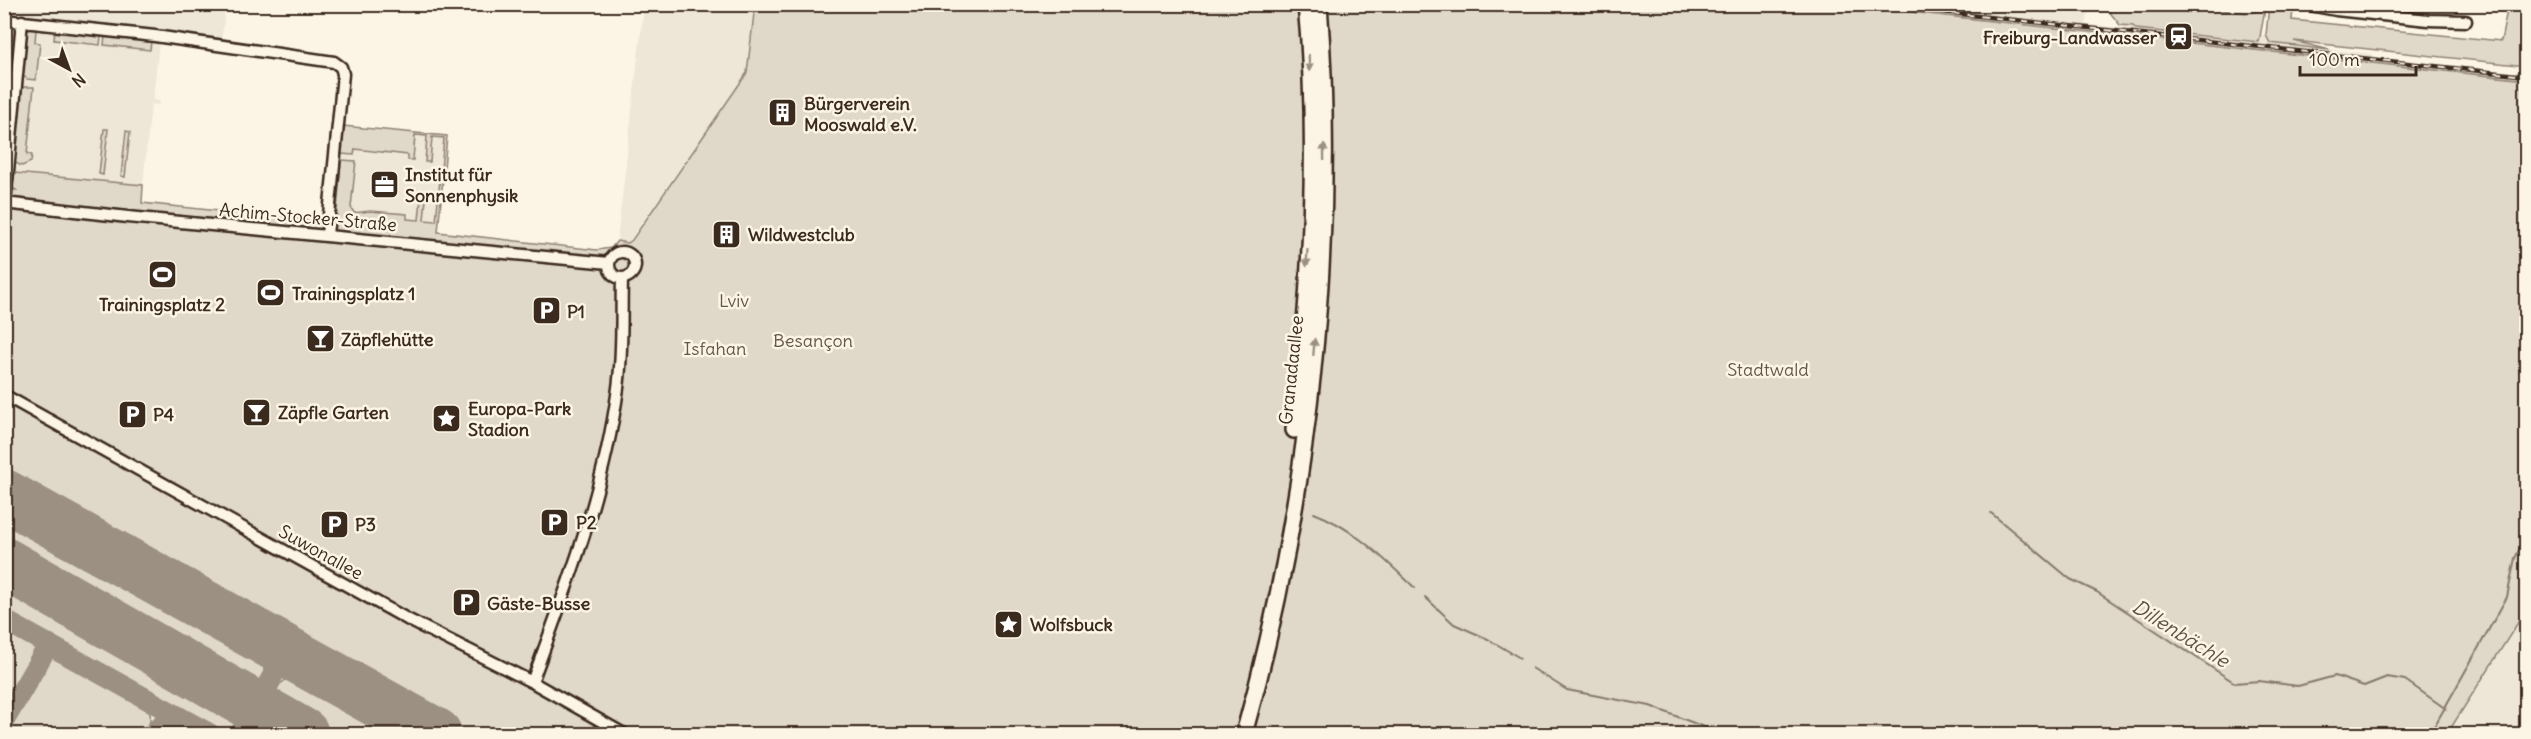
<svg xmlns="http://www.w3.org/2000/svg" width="2531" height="739" font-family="Delius,sans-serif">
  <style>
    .built { fill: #eee6d6 }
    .green { fill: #e0d8c8; stroke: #8e8173; stroke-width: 1.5 }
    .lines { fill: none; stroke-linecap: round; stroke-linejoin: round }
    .stream { stroke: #85796b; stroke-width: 2 }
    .taxiway { stroke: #9c9082; stroke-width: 21 }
    .runway { stroke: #9c9082; stroke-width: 52 }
    .minor-casing { stroke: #3b2a1e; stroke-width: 15 }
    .highway-casing { stroke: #3b2a1e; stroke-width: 20 }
    .minor { stroke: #fcf5e5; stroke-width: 10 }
    .highway { stroke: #fcf5e5; stroke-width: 15 }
    .rail-casing { stroke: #3b2a1e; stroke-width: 4.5 }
    .rail { stroke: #fcf5e5; stroke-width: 2; stroke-dasharray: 7; stroke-linecap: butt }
    .oneway { fill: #9c9082 }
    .labels { text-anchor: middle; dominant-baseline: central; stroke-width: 5; stroke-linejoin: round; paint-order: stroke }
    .poi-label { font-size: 18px; font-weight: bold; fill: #3b2a1e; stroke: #fcf5e5; text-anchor: start }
    .street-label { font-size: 18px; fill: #3b2a1e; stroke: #fcf5e5 }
    .park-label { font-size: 18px; fill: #645648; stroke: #fcf5e5 }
    .water-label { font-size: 20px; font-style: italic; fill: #605144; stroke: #fcf5e5 }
  </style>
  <rect width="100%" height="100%" fill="#fcf5e5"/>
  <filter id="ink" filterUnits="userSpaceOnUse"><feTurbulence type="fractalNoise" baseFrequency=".0167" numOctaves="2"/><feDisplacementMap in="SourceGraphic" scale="12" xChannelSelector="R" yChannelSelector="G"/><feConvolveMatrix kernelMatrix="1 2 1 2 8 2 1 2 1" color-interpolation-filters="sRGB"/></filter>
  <g filter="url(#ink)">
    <path class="built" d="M1909 4 2000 13 2001 5H2074L2089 8 2086 25 2119 28 2120 25 2133 26 2136 29 2258 42 2259 34 2268 35 2270 43 2372 54V58L2526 74V80L1838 5Z
      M4 5H226L220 51 159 43 153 100 159 101V105L151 104 143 185 16 173 14 175 20 190 5 189 4 118 12 48 8 40 9 27 5 26Z
      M644 5H755L747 73 628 243 617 241Z
      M335 125 447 136 437 232 325 222Z
      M4 410 578 734H5Z
      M2526 610V734H2447Z"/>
    <path class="green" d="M1838 4 2526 80V610L2447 734H470L5 475 4 189 16 190 12 187 15 173 143 185 142 203 336 223 341 160 356 161 351 207 354 213 370 211 407 214V219L419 220 421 198 426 199 424 220 436 221 444 138 432 137 430 162H425L427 136 415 135 413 160H408V155L355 149 354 155 341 154 343 126 447 136 438 232 597 250 611 248 617 241 628 243 632 240 747 73 755 5Z
      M2283 4 2293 9 2292 20 2501 41 2508 5H2526V66L2294 41 2330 50 2270 43 2266 35 2269 5Z
      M2104 5H2178L2248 13 2265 10 2259 42 2136 29 2133 26 2120 25Z
      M31 28 36 29 35 42 40 43 36 80 27 79 22 75 25 33Z
      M55 30 101 36 100 45 54 40Z
      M105 36 151 41 150 50 104 45Z
      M24 87H34L27 154 32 155 31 162 22 166 13 162 20 89Z
      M104 129H108L103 175 99 174Z
      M126 131 130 132 125 177 121 176Z
      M4 516 259 656 264 667V675L233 729 227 733H218L5 614Z
      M5 624 34 640 38 652 5 714Z
      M58 654 146 703C153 715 151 723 144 734H5L46 657Z
      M297 678 399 734H252L280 684 287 679Z"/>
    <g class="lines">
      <path class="stream" d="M1314 513C1354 528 1384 559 1415 588
        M1991 513 2070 579 2097 592 2235 683 2259 681 2298 686 2335 676 2364 686 2387 677 2405 680 2446 709
        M1425 597 1454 624 1488 639 1520 658
        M1532 668 1567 690 1650 706 1722 734
        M2430 734 2507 597 2515 558 2526 537"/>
      <path class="taxiway" d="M4 620 210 734
        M4 721 49 644
        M154 734C162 723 167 715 182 719
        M240 734 286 652"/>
      <path class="runway" d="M4 495 436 734
        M4 563 303 734"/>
      <defs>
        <path id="minor" d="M2304 4 2336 10 2428 20 2466 21
          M4 20 155 36 334 62 341 67 343 74 327 235
          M4 203 128 217 609 263
          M5 203 22 21
          M609 265a13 13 0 1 1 26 0a13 13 0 1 1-26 0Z
          M4 395 407 619 532 682 624 734
          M532 682C568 584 604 492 618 388 623 352 621 314 622 278"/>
        <path id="highway" d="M1294 430C1311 295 1319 140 1306 4
          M1244 734C1309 503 1337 244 1319 4"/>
      </defs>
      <use href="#minor" class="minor-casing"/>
      <use href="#highway" class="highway-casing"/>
      <use href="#minor" class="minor"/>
      <use href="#highway" class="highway"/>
      <defs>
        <path id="rail" d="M1869 4 2526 76"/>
      </defs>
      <use href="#rail" class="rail-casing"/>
      <use href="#rail" class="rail"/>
    </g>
    <defs><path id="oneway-solid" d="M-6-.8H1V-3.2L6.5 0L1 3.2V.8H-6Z" transform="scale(1.5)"/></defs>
    <g class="oneway">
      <use href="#oneway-solid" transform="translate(1309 63) rotate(88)"/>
      <use href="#oneway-solid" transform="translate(1324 152) rotate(-91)"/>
      <use href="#oneway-solid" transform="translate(1307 258) rotate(93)"/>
      <use href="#oneway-solid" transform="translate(1314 347) rotate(-85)"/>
    </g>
  </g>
  <defs>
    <symbol id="station-square" viewBox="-11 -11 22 22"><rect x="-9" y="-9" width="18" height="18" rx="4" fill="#3b2a1e" stroke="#fcf5e5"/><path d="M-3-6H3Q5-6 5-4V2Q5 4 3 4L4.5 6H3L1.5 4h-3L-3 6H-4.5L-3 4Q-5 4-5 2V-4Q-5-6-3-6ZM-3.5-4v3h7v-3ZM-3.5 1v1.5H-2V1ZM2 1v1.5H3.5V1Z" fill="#fff"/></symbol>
    <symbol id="building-square" viewBox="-11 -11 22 22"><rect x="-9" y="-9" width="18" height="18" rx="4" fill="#3b2a1e" stroke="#fcf5e5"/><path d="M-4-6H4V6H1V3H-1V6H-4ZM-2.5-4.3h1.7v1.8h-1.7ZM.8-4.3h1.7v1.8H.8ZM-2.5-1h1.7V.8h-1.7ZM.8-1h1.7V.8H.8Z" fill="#fff"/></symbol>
    <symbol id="office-square" viewBox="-11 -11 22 22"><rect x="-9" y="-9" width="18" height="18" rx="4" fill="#3b2a1e" stroke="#fcf5e5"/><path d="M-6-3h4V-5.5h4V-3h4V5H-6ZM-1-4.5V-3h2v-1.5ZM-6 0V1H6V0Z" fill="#fff"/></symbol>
    <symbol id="stadium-square" viewBox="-11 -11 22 22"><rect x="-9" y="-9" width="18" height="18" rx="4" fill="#3b2a1e" stroke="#fcf5e5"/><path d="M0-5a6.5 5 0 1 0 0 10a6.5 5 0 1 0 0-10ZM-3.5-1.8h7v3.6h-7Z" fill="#fff"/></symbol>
    <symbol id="parking-square" viewBox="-11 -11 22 22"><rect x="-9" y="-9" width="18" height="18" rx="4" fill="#3b2a1e" stroke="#fcf5e5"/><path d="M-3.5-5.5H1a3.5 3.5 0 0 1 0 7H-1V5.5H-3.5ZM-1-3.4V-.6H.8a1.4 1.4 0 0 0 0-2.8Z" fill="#fff"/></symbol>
    <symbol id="bar-square" viewBox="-11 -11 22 22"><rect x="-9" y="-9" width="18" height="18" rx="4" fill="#3b2a1e" stroke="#fcf5e5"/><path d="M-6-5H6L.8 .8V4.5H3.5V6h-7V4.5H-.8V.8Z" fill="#fff"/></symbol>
    <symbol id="sight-square" viewBox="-11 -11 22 22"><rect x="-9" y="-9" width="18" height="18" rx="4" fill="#3b2a1e" stroke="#fcf5e5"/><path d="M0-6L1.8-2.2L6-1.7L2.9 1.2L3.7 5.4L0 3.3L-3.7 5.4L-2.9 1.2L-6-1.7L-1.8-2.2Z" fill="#fff"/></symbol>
  </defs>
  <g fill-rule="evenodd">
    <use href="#station-square" x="2162" y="20" width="33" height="33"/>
    <use href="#building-square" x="766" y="96" width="33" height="33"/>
    <use href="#office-square" x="368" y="168" width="33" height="33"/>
    <use href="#building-square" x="710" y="218" width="33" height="33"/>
    <use href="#stadium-square" x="146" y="258" width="33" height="33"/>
    <use href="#stadium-square" x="254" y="276" width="33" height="33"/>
    <use href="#parking-square" x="530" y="294" width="33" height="33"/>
    <use href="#bar-square" x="304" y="322" width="33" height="33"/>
    <use href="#bar-square" x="240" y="396" width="33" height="33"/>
    <use href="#parking-square" x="116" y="398" width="33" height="33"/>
    <use href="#sight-square" x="430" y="402" width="33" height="33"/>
    <use href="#parking-square" x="538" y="506" width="33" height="33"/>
    <use href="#parking-square" x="318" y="508" width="33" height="33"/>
    <use href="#parking-square" x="450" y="586" width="33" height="33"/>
    <use href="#sight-square" x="992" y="608" width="33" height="33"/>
  </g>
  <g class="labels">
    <g class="poi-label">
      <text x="2157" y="37" text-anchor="end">Freiburg-Landwasser</text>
      <text x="804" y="103">Bürgerverein<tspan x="804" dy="21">Mooswald e.V.</tspan></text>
      <text x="405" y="174">Institut für<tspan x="405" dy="21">Sonnenphysik</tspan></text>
      <text x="748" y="234">Wildwestclub</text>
      <text x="292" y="293">Trainingsplatz 1</text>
      <text x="162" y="304" text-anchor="middle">Trainingsplatz 2</text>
      <text x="567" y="311">P1</text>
      <text x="341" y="339">Zäpflehütte</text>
      <text x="468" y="408">Europa-Park<tspan x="468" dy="21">Stadion</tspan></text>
      <text x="278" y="412">Zäpfle Garten</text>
      <text x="153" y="414">P4</text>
      <text x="576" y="522">P2</text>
      <text x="355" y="524">P3</text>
      <text x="487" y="603">Gäste-Busse</text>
      <text x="1030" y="624">Wolfsbuck</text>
    </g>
    <g class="street-label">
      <text transform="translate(308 217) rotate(5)">Achim-Stocker-Straße</text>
      <text transform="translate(1291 370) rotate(-84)">Granadaallee</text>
      <text transform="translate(321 552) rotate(29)">Suwonallee</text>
    </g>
    <g class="park-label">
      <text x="734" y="300">Lviv</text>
      <text x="813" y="340">Besançon</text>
      <text x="715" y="348">Isfahan</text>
      <text x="1768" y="369">Stadtwald</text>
    </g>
    <g class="water-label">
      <text transform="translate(2181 633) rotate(32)">Dillenbächle</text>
    </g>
  </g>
  <rect width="2531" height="739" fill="none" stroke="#fcf5e5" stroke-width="24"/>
  <rect x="12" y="12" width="2507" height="715" fill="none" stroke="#3b2a1e" stroke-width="2" filter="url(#ink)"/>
  <g transform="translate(69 69) rotate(139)" stroke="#fcf5e5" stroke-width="4.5" paint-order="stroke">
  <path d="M0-4.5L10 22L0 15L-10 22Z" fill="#3b2a1e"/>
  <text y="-9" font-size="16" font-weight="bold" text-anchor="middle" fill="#3b2a1e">N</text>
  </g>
  <path d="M2300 66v9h116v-9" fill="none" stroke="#3b2a1e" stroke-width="3"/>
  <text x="2309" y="66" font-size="18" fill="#3b2a1e" stroke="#fcf5e5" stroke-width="4.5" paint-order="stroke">100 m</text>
</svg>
